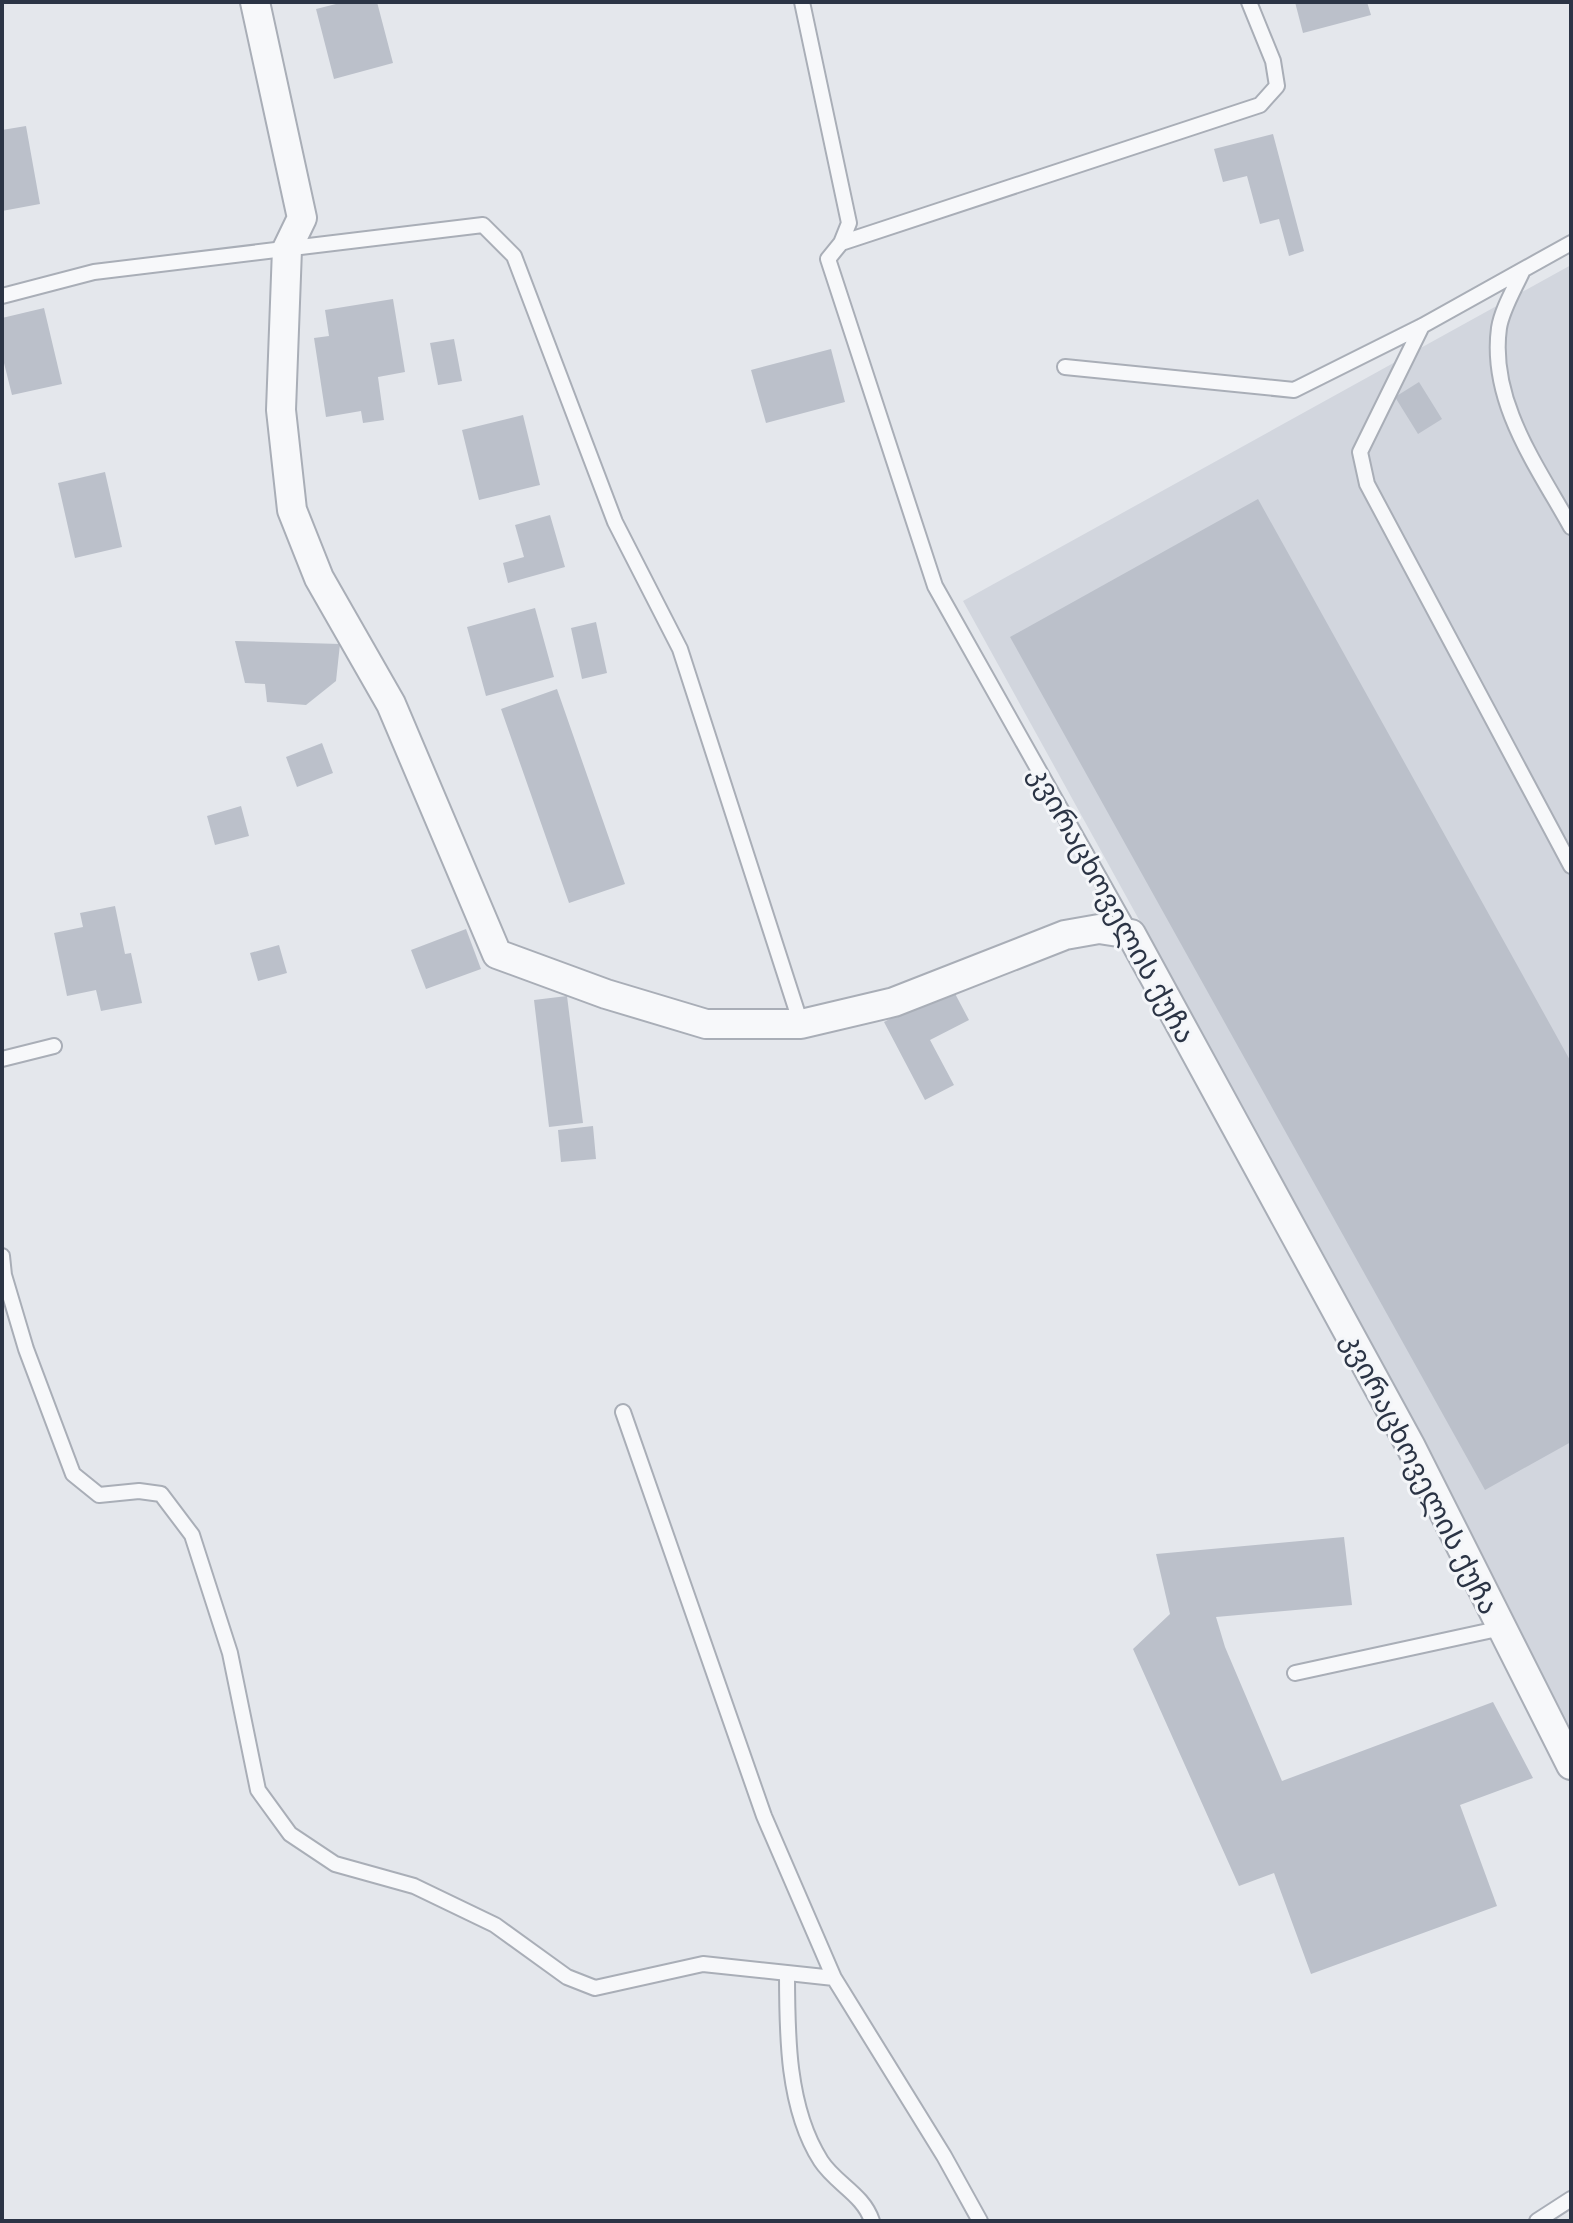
<svg xmlns="http://www.w3.org/2000/svg" width="1573" height="2223" font-family="'Public Sans','Noto Sans Georgian',sans-serif">
  <style>
    .built { fill: #d2d6de }
    .building { fill: #bbc0ca }
    .lines { fill: none; stroke-linecap: round; stroke-linejoin: round }
    .service-casing { stroke: #a9aeb7; stroke-width: 18 }
    .minor-casing { stroke: #a9aeb7; stroke-width: 32 }
    .service { stroke: #f7f8fa; stroke-width: 14 }
    .minor { stroke: #f7f8fa; stroke-width: 28 }
    .labels { text-anchor: middle; dominant-baseline: central; stroke-width: 6; stroke-linejoin: round; paint-order: stroke }
    .street-label { font-size: 28px; fill: #2b3445; stroke: #f4f6f9 }
  </style>
  <rect width="100%" height="100%" fill="#e4e7ec"/>
  <path class="built" d="M1571 265V1730L1327 1260 963 601Z"/>
  <path class="building" d="M344 2H377L393 63 334 79 316 9Z
    M1295 2H1367L1371 15 1303 33Z
    M26 126 40 204 2 211V130Z
    M1273 134 1304 251 1289 256 1279 219 1260 224 1247 176 1223 182 1214 149Z
    M393 299 405 372 378 377 384 420 363 423 361 411 326 417 314 338 329 336 325 310Z
    M44 308 62 384 12 395 2 355V318Z
    M454 339 462 381 438 385 430 343Z
    M831 349 845 402 766 423 751 370Z
    M1419 382 1442 419 1418 434 1395 397Z
    M523 415 540 485 479 500 462 430Z
    M105 472 122 547 75 558 58 483Z
    M1258 499 1571 1062V1442L1485 1490 1010 637Z
    M550 515 565 567 508 583 503 563 524 557 515 525Z
    M535 608 554 677 486 696 467 627Z
    M596 622 607 673 582 679 571 628Z
    M235 641 340 644 336 681 306 705 267 702 265 684 245 683Z
    M557 689 625 884 569 903 501 709Z
    M322 743 333 773 297 787 286 757Z
    M241 806 249 836 215 845 207 816Z
    M115 906 125 954 131 953 142 1003 101 1011 96 990 67 996 54 933 83 927 80 913Z
    M466 929 481 969 426 989 411 950Z
    M279 945 287 973 258 981 250 953Z
    M951 986 969 1020 930 1040 954 1085 925 1100 884 1022Z
    M567 996 583 1123 549 1127 534 1000Z
    M593 1126 596 1159 561 1162 558 1130Z
    M1344 1537 1352 1605 1216 1617 1225 1647 1282 1781 1493 1702 1533 1778 1460 1805 1497 1906 1311 1974 1274 1873 1239 1886 1133 1649 1170 1614 1156 1554Z"/>
  <g class="lines">
    <defs>
      <path id="service" d="M802 2 849 223 841 243 828 259 935 586 1131 934
        M841 243 1260 105 1277 86 1273 61 1249 2
        M1523 270C1515 288 1502 309 1499 328 1489 401 1537 466 1571 527
        M2 296 94 272 483 225 514 256 615 522 680 649 801 1024
        M1422 326 1360 452 1367 484 1571 866
        M1065 367 1294 390 1422 326 1571 243
        M2 1059 54 1046
        M2 1256 4 1275 26 1349 73 1474 99 1495 139 1491 161 1494 192 1535 230 1653 258 1790 290 1834 335 1864 414 1886 495 1925 567 1977 595 1988 703 1964 834 1978
        M623 1412 764 1816 834 1978 944 2156 980 2221
        M1295 1673 1502 1628
        M787 1973C787 2034 787 2108 821 2161 836 2184 863 2194 872 2221
        M1537 2221 1571 2199"/>
      <path id="minor" d="M255 2 302 218 287 249 281 410 292 510 319 578 391 704 497 954 606 994 706 1024H801L894 1002 1065 935 1099 929 1131 934 1411 1447 1571 1765"/>
    </defs>
    <use href="#service" class="service-casing"/>
    <use href="#minor" class="minor-casing"/>
    <use href="#service" class="service"/>
    <use href="#minor" class="minor"/>
  </g>
  <g class="labels">
    <g class="street-label">
      <text transform="translate(1113 904) rotate(61)">კვირაცხოველის ქუჩა</text>
      <text transform="translate(1421 1473) rotate(63)">კვირაცხოველის ქუჩა</text>
    </g>
  </g>
  <rect width="1573" height="2223" fill="none" stroke="#2b3445" stroke-width="8"/>
</svg>
